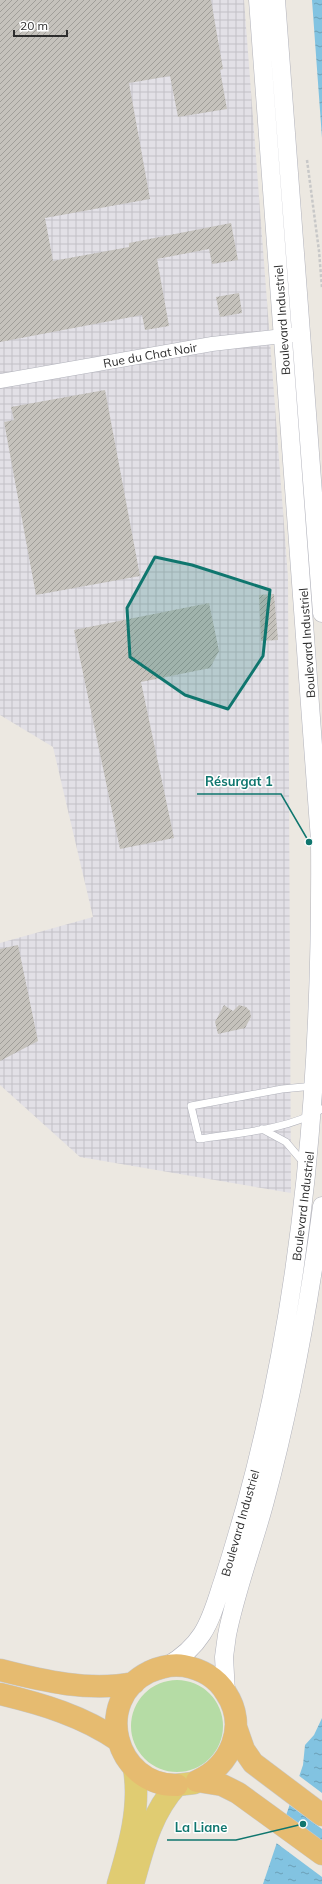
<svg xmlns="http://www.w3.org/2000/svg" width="322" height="1884" font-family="Mulish,sans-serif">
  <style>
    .industrial { fill: url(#industrial-grid) }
    .grass { fill: #b5dca5 }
    .water { fill: url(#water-ripples) }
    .pier { fill: #ece8e1 }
    .building { fill: url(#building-hatch) }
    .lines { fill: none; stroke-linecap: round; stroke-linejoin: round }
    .service-casing { stroke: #b1b2bb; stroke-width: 8 }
    .minor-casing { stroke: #b1b2bb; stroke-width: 15 }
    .tertiary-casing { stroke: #b1b2bb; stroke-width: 19 }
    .primary-casing { stroke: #c8c8c8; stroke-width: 23 }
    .trunk-casing { stroke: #c8c8c8; stroke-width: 23 }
    .path { stroke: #c8c8c8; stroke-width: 2.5; stroke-dasharray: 3 2; stroke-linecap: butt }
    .service { stroke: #fff; stroke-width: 7 }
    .minor { stroke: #fff; stroke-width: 14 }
    .tertiary { stroke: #fff; stroke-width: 18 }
    .primary { stroke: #e0cc72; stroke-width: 22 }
    .trunk { stroke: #e6bb70; stroke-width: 22 }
    .marked { fill: #0f766e; fill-opacity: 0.2; stroke: #0f766e; stroke-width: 3; stroke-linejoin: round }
    .labels { text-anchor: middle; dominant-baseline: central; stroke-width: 3; stroke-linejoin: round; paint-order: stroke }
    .street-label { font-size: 12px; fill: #2d2d2d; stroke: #fff }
    .leader { fill: none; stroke: #0f766e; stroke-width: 1.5 }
    .callout-dot { fill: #0f766e; stroke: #fff; stroke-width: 1.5 }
    .callout-label { font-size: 13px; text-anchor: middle; font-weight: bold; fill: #0f766e; stroke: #fff; stroke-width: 3; stroke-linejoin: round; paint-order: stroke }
  </style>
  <defs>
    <pattern id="industrial-grid" width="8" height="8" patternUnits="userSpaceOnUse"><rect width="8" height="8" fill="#e2e0e6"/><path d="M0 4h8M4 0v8" fill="none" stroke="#c2c0c6"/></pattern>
    <pattern id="water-ripples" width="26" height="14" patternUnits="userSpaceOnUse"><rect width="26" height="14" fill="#82c3e1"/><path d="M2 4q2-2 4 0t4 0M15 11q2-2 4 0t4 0" fill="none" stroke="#6b9fb7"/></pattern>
    <pattern id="building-hatch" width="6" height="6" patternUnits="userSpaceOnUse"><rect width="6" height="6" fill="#c5c2bc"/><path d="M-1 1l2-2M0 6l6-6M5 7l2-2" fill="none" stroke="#a09e99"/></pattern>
  </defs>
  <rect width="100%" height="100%" fill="#ece8e1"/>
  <path class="industrial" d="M0 0H244L288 577 291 1193 80 1157 0 1085V943L93 917 53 747 0 715Z"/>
  <path class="grass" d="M131 1726a46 46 0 1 1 92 0a46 46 0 1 1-92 0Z"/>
  <path class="water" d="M312 0H322V138Z
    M322 1718V1884H263L303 1765 305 1745 314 1735Z"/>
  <path class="pier" d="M298 1775 322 1793V1829L288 1804Z
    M285 1814 322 1841V1877L275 1842Z"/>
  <path class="building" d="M0 0H211L223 69 220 70 227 109 178 117 170 76 129 83 150 199 45 218 53 261 129 247V243L231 223 238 260 212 264 209 249 157 259 169 326 145 330 142 315 0 342Z
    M239 293 242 313 220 317 216 297Z
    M105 390 140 576 36 595 4 422 14 420 11 407Z
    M274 594 278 640 261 641 259 595Z
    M209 603 219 651 210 668 141 682 174 838 120 849 74 630Z
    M18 945 38 1041 0 1061V949Z
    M224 1005 233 1011 239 1005 246 1007 250 1011 251 1017 245 1028 218 1034 215 1022Z"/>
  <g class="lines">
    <defs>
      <path id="service" d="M314 1086 282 1089 191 1106 199 1139C237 1133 289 1130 322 1109
        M262 1129 286 1142 303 1162"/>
      <path id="minor" d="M0 381 212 344 292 335"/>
      <path id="tertiary" d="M276 0 322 613
        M167 1666C181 1658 193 1648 202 1634 211 1620 216 1603 221 1587 230 1561 237 1535 245 1508 305 1291 322 1065 320 840L258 0
        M226 1693 224 1657 227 1635C236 1590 253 1546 265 1501 291 1404 309 1306 322 1206"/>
      <path id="primary" d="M118 1884C129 1847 141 1807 134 1768
        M133 1884C143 1848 151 1813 177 1785L194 1783"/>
      <path id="trunk" d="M0 1670C43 1681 90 1692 134 1683
        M0 1694C42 1704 83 1716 119 1741
        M236 1727 244 1750 253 1763 322 1815
        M197 1781 222 1785 238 1793 322 1854
        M177 1785C115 1786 92 1700 149 1672 160 1667 172 1664 184 1666 201 1669 217 1678 226 1693 248 1726 231 1766 197 1781"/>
    </defs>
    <use href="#service" class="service-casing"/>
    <use href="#minor" class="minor-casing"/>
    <use href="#tertiary" class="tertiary-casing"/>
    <use href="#primary" class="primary-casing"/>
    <use href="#trunk" class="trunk-casing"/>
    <path class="path" d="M307 160 319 251 322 288"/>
    <use href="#service" class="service"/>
    <use href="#minor" class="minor"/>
    <use href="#tertiary" class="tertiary"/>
    <use href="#primary" class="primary"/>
    <use href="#trunk" class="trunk"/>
  </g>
  <path class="marked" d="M155 557 192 565 270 590 263 656 228 709 185 695 130 657 127 608Z"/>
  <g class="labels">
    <g class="street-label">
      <text transform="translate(282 320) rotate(-94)">Boulevard Industriel</text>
      <text transform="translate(150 355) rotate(-10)">Rue du Chat Noir</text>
      <text transform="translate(307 643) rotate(-94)">Boulevard Industriel</text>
      <text transform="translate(303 1206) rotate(-83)">Boulevard Industriel</text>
      <text transform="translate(240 1523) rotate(-74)">Boulevard Industriel</text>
    </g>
  </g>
  <path class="leader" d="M309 842L281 794H197M303 1824L236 1840H167"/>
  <g class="callout-dot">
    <circle cx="309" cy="842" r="4"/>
    <circle cx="303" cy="1824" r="4"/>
  </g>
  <g class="callout-label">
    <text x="239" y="786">Résurgat 1</text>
    <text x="201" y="1832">La Liane</text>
  </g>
  <path d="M14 30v6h53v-6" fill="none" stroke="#2d2d2d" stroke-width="2"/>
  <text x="20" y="30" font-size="12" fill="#2d2d2d" stroke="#ffffff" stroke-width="3" paint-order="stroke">20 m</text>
</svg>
